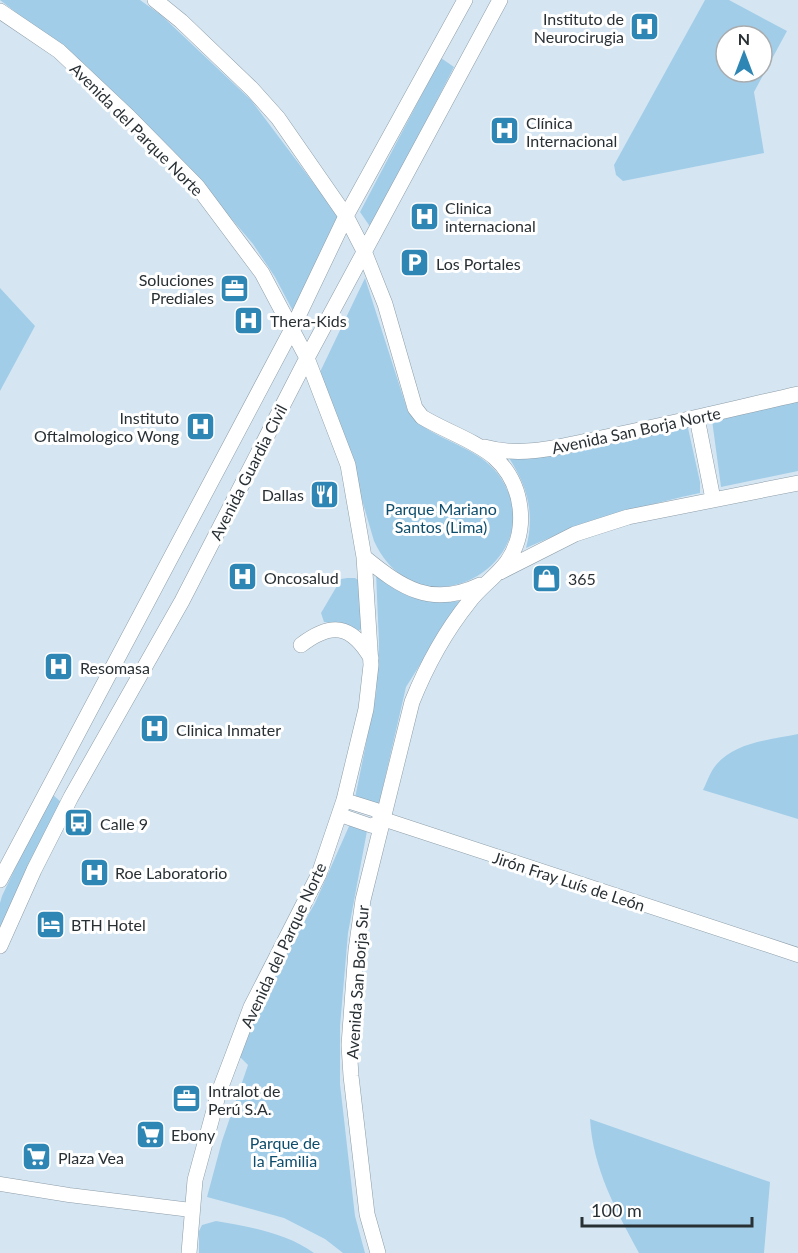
<svg xmlns="http://www.w3.org/2000/svg" width="798" height="1253" font-family="Lato,sans-serif">
  <style>
    .green { fill: #a2cde8; fill-rule: evenodd }
    .lines { fill: none; stroke-linecap: round; stroke-linejoin: round }
    .tertiary-casing { stroke: #8d9da8; stroke-width: 15 }
    .secondary-casing { stroke: #8d9da8; stroke-width: 16 }
    .tertiary { stroke: #fff; stroke-width: 14 }
    .secondary { stroke: #fff; stroke-width: 15 }
    .labels { text-anchor: middle; dominant-baseline: central; stroke-width: 6; stroke-linejoin: round; paint-order: stroke }
    .poi-label { font-size: 16px; fill: #293034; stroke: #fff; text-anchor: start }
    .street-label { font-size: 16px; fill: #293034; stroke: #fff }
    .park-label { font-size: 16px; fill: #0e4d6c; stroke: #fff }
  </style>
  <rect width="100%" height="100%" fill="#d5e6f2"/>
  <path class="green" d="M0 0H140L161 15 251 100 339 217 294 313 275 277 253 244 217 202 37 29Z
    M705 0H729L787 31 754 92 764 153 623 181 616 175 614 165ZM726 36H762V72H726Z
    M441 58 454 67 371 228 360 212Z
    M365 278 408 412C412 416 416 421 421 425 446 443 479 449 498 474 559 557 421 642 374 541L350 459 320 372Z
    M0 288 35 326 0 391Z
    M798 401V471L721 487 712 420Z
    M681 427 688 428 700 482V493C640 506 582 523 526 548 535 515 528 487 509 458Z
    M376 573C400 596 427 604 460 601L406 687 379 804 355 798 376 694 379 643Z
    M347 578H355L361 582 363 628 358 631 345 624 324 622 321 613 341 579Z
    M798 734V819L703 790C707 782 710 772 716 765 735 742 770 740 798 734Z
    M53 795 61 802 0 932V903L2 896 49 797Z
    M350 824 367 831 348 933 340 1026V1084L355 1216 365 1253H343L325 1239 284 1218 207 1197 222 1141 248 1065 240 1057 254 1021 279 965 315 903Z
    M590 1119 770 1182 764 1253H639C616 1210 593 1169 590 1119Z
    M216 1221C250 1227 286 1233 314 1253H199V1231L202 1225Z"/>
  <g class="lines">
    <defs>
      <path id="tertiary" d="M344 800 376 810 383 819 798 955
        M340 815 372 826 383 819
        M0 1184 69 1195 191 1210"/>
      <path id="secondary" d="M155 0 181 21 252 89 278 118 346 216 364 251 385 304 415 408 422 417C445 431 474 440 494 457 524 484 529 530 507 562 496 577 480 587 469 602 445 632 426 667 412 702L363 900 356 950 349 1045 351 1076 367 1214 378 1253
        M0 11 59 51 129 117 197 186 262 273 307 358 348 465 364 557 371 665 366 709 344 800 319 874 251 1007 219 1092 195 1180 189 1253
        M697 418 713 499
        M484 447C523 458 563 446 601 438 667 425 732 409 798 394
        M364 557C402 588 431 608 480 585
        M500 572 575 534 628 517 798 483
        M301 645C331 622 351 624 371 658
        M0 880 292 329 346 216 465 0
        M0 946 34 870 71 797 182 601 307 358 500 0"/>
    </defs>
    <use href="#tertiary" class="tertiary-casing"/>
    <use href="#secondary" class="secondary-casing"/>
    <use href="#tertiary" class="tertiary"/>
    <use href="#secondary" class="secondary"/>
  </g>
  <defs>
    <symbol id="hospital-square" viewBox="-11 -11 22 22"><rect x="-9" y="-9" width="18" height="18" rx="4" fill="#2d86b4" stroke="#fff"/><path d="M-5-5h3v3.5h4V-5h3V5h-3V1.5h-4V5h-3Z" fill="#fff"/></symbol>
    <symbol id="parking-square" viewBox="-11 -11 22 22"><rect x="-9" y="-9" width="18" height="18" rx="4" fill="#2d86b4" stroke="#fff"/><path d="M-3.5-5.5H1a3.5 3.5 0 0 1 0 7H-1V5.5H-3.5ZM-1-3.4V-.6H.8a1.4 1.4 0 0 0 0-2.8Z" fill="#fff"/></symbol>
    <symbol id="office-square" viewBox="-11 -11 22 22"><rect x="-9" y="-9" width="18" height="18" rx="4" fill="#2d86b4" stroke="#fff"/><path d="M-6-3h4V-5.5h4V-3h4V5H-6ZM-1-4.5V-3h2v-1.5ZM-6 0V1H6V0Z" fill="#fff"/></symbol>
    <symbol id="restaurant-square" viewBox="-11 -11 22 22"><rect x="-9" y="-9" width="18" height="18" rx="4" fill="#2d86b4" stroke="#fff"/><path d="M-5-6h1v4h1v-4h1v4h1v-4h1v5L-1.5 .5V6h-2V.5L-5-1ZM5-6V6H3V1.5H1.5Q1.5-4 5-6Z" fill="#fff"/></symbol>
    <symbol id="shop-square" viewBox="-11 -11 22 22"><rect x="-9" y="-9" width="18" height="18" rx="4" fill="#2d86b4" stroke="#fff"/><path d="M-5-2.5h2.3a2.7 3.5 0 0 1 5.4 0H5L5.5 6h-11ZM-1.5-2.5h3a1.5 2.3 0 0 0-3 0Z" fill="#fff"/></symbol>
    <symbol id="bus-square" viewBox="-11 -11 22 22"><rect x="-9" y="-9" width="18" height="18" rx="4" fill="#2d86b4" stroke="#fff"/><path d="M-5-6H5V4H4V6H2V4H-2V6H-4V4H-5ZM-3.5-4V0h7V-4ZM-3.5 1.2v1.5H-2V1.2ZM2 1.2v1.5H3.5V1.2Z" fill="#fff"/></symbol>
    <symbol id="hotel-square" viewBox="-11 -11 22 22"><rect x="-9" y="-9" width="18" height="18" rx="4" fill="#2d86b4" stroke="#fff"/><path d="M-6-4.5h1.5V1H6V5H4.5V3h-9V5H-6ZM-4 0a1.8 1.8 0 1 1 3.6 0ZM.5 0V-2.5h3Q6-2.5 6 0Z" fill="#fff"/></symbol>
    <symbol id="supermarket-square" viewBox="-11 -11 22 22"><rect x="-9" y="-9" width="18" height="18" rx="4" fill="#2d86b4" stroke="#fff"/><path d="M-6-5.5h2.5l.6 2H6L4.5 2H-2.5L-4.4-4H-6ZM-1.5 3.2a1.3 1.3 0 1 0 .1 0ZM3 3.2a1.3 1.3 0 1 0 .1 0Z" fill="#fff"/></symbol>
  </defs>
  <g fill-rule="evenodd">
    <use href="#hospital-square" x="628" y="10" width="33" height="33"/>
    <use href="#hospital-square" x="488" y="114" width="33" height="33"/>
    <use href="#hospital-square" x="408" y="200" width="33" height="33"/>
    <use href="#parking-square" x="398" y="246" width="33" height="33"/>
    <use href="#office-square" x="218" y="272" width="33" height="33"/>
    <use href="#hospital-square" x="232" y="304" width="33" height="33"/>
    <use href="#hospital-square" x="184" y="410" width="33" height="33"/>
    <use href="#restaurant-square" x="308" y="478" width="33" height="33"/>
    <use href="#hospital-square" x="226" y="560" width="33" height="33"/>
    <use href="#shop-square" x="530" y="562" width="33" height="33"/>
    <use href="#hospital-square" x="42" y="650" width="33" height="33"/>
    <use href="#hospital-square" x="138" y="712" width="33" height="33"/>
    <use href="#bus-square" x="62" y="806" width="33" height="33"/>
    <use href="#hospital-square" x="78" y="856" width="33" height="33"/>
    <use href="#hotel-square" x="34" y="908" width="33" height="33"/>
    <use href="#office-square" x="170" y="1082" width="33" height="33"/>
    <use href="#supermarket-square" x="134" y="1118" width="33" height="33"/>
    <use href="#supermarket-square" x="20" y="1140" width="33" height="33"/>
  </g>
  <g class="labels">
    <g class="poi-label">
      <text x="624" y="18" text-anchor="end">Instituto de<tspan x="624" dy="18">Neurocirugia</tspan></text>
      <text x="526" y="122">Clínica<tspan x="526" dy="18">Internacional</tspan></text>
      <text x="445" y="207">Clinica<tspan x="445" dy="18">internacional</tspan></text>
      <text x="436" y="263">Los Portales</text>
      <text x="214" y="279" text-anchor="end">Soluciones<tspan x="214" dy="18">Prediales</tspan></text>
      <text x="270" y="320">Thera-Kids</text>
      <text x="179" y="417" text-anchor="end">Instituto<tspan x="179" dy="18">Oftalmologico Wong</tspan></text>
      <text x="304" y="494" text-anchor="end">Dallas</text>
      <text x="264" y="577">Oncosalud</text>
      <text x="568" y="578">365</text>
      <text x="80" y="667">Resomasa</text>
      <text x="176" y="729">Clinica Inmater</text>
      <text x="100" y="823">Calle 9</text>
      <text x="115" y="872">Roe Laboratorio</text>
      <text x="71" y="924">BTH Hotel</text>
      <text x="208" y="1090">Intralot de<tspan x="208" dy="18">Perú S.A.</tspan></text>
      <text x="171" y="1134">Ebony</text>
      <text x="58" y="1157">Plaza Vea</text>
    </g>
    <g class="street-label">
      <text transform="translate(137 129) rotate(45)">Avenida del Parque Norte</text>
      <text transform="translate(636 430) rotate(-12)">Avenida San Borja Norte</text>
      <text transform="translate(248 472) rotate(-63)">Avenida Guardia Civil</text>
      <text transform="translate(569 881) rotate(18)">Jirón Fray Luís de León</text>
      <text transform="translate(283 945) rotate(-65)">Avenida del Parque Norte</text>
      <text transform="translate(357 982) rotate(-86)">Avenida San Borja Sur</text>
    </g>
    <g class="park-label">
      <text x="441" y="508">Parque Mariano<tspan x="441" dy="18">Santos (Lima)</tspan></text>
      <text x="285" y="1142">Parque de<tspan x="285" dy="18">la Familia</tspan></text>
    </g>
  </g>
  <g transform="translate(744 54)"><circle r="28" fill="#ffffff" stroke="#a9acae" stroke-width="1.5"/>
  <path d="M0-4.5L10 22L0 15L-10 22Z" fill="#2d86b4"/>
  <text y="-9" font-size="16" font-weight="bold" text-anchor="middle" fill="#293034">N</text>
  </g>
  <path d="M582 1217v9h170v-9" fill="none" stroke="#293034" stroke-width="3"/>
  <text x="591" y="1217" font-size="18" fill="#293034" stroke="#ffffff" stroke-width="4.5" paint-order="stroke">100 m</text>
</svg>
